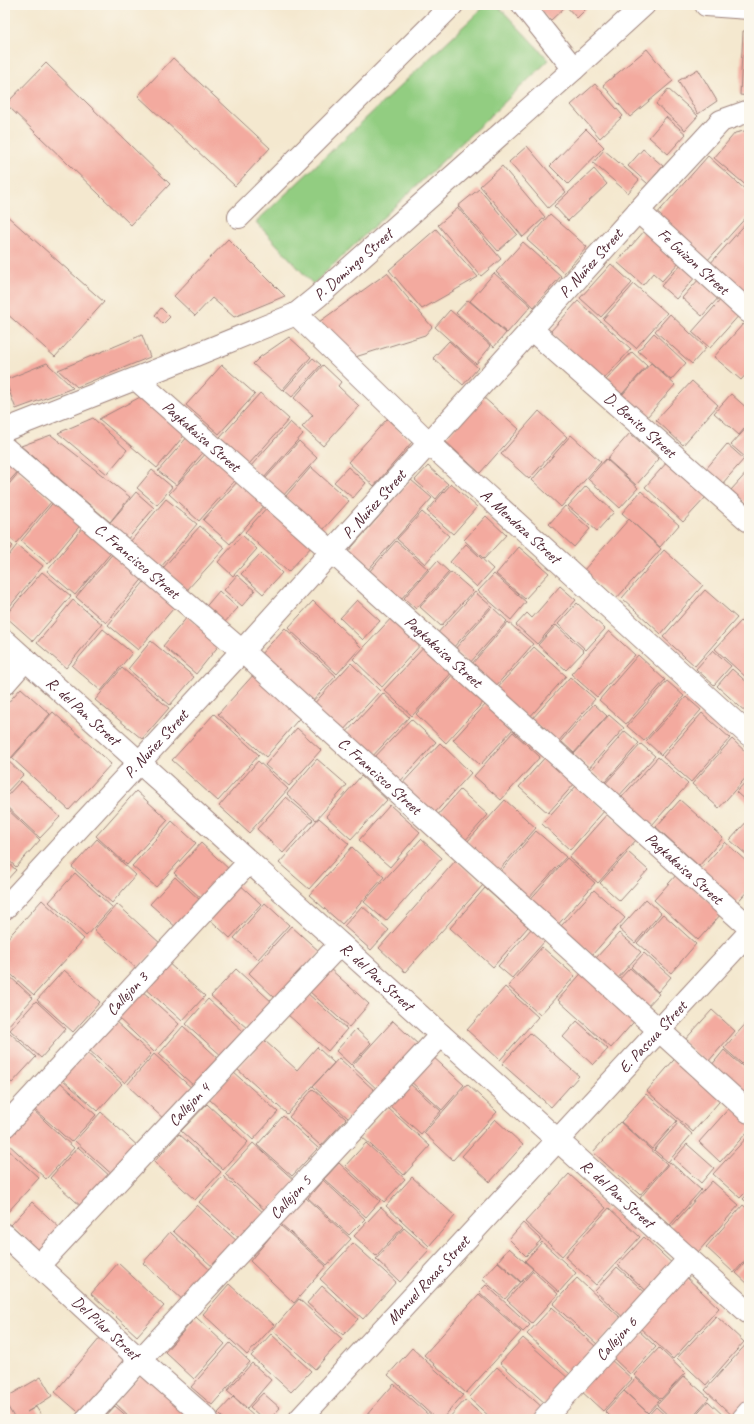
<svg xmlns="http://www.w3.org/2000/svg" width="754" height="1424" font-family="Caveat,sans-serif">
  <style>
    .green { fill: #92cd81; stroke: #6e7656 }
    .building { fill: #f3aa9f }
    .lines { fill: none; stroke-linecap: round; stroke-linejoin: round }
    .minor-casing { stroke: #9f847d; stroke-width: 24 }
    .minor { stroke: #fff; stroke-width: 22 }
    .labels { text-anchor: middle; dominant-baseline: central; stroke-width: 3; stroke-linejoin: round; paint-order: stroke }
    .street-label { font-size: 16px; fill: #4a1f2b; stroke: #fbf7ec }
  </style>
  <rect width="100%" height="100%" fill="#fbf7ec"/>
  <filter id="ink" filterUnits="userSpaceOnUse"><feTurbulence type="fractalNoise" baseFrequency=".025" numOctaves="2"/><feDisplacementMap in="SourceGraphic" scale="8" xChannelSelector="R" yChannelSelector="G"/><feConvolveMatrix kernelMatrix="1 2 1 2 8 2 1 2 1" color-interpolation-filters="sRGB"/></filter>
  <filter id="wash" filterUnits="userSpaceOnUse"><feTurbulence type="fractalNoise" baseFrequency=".012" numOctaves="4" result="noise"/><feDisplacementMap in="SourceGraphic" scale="16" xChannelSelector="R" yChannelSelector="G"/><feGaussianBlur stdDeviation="0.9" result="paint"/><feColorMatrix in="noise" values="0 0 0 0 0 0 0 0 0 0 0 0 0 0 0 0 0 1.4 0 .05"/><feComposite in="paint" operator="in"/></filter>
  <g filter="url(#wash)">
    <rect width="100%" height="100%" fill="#f4e8cf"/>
    <path class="green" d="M486 5H497L549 60 313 284 256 222Z"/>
    <g id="blocks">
      <path class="building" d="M535 5H563L565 7 550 21Z
        M565 5H590L577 18Z
        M743 31H749V96L740 95Z
        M647 49 673 81 630 117 603 85Z
        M173 58 270 148 235 186 138 96Z
        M46 63 170 184 131 225 6 104Z
        M698 69 717 101 698 114 678 81Z
        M595 84 623 116 600 138 571 105Z
        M668 89 698 116 685 130 656 104Z
        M666 117 686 134 668 154 649 137Z
        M586 129 604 147 568 184 550 166Z
        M749 130V188L714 158 735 133Z
        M527 146 566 192 548 208 509 162Z
        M643 149 663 166 648 184 628 166Z
        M604 150 639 180 628 193 593 163Z
        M708 156 749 193V214L706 262 655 216Z
        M502 166 545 217 523 237 480 186Z
        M594 169 607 184 568 221 554 206Z
        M479 189 517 234 498 251 458 206Z
        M458 208 501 259 481 276 438 225Z
        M5 214 104 302 55 357 5 312Z
        M550 214 587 247 564 273 527 240Z
        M749 220V297L709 265Z
        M436 229 478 277 422 309 389 270Z
        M646 229 681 260 662 281 653 273 643 285 617 262Z
        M228 239 285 296 234 317 212 298 195 316 174 296Z
        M523 242 561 276 534 307 496 272Z
        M683 262 697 275 676 299 661 286Z
        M611 264 632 283 601 317 580 298Z
        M387 273 432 327 425 335 352 358 319 322Z
        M494 273 531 306 507 333 470 301Z
        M700 278 720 296 702 316 682 298Z
        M634 284 667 313 636 348 603 319Z
        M723 297 741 313 710 348 692 332Z
        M468 300 506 333 494 347 456 313Z
        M578 301 631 349 603 380 550 332Z
        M161 308 170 317 163 324 155 315Z
        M450 310 491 346 476 364 435 327Z
        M670 314 706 348 692 364 655 331Z
        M743 324 749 330V371L741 380 714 357Z
        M654 333 686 363 671 380 638 351Z
        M142 335 150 357 77 387 58 370Z
        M289 337 311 357 282 390 253 364 260 357Z
        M449 341 478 368 463 385 433 358Z
        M632 352 647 366 622 394 606 380Z
        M313 358 321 365 292 397 284 390Z
        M47 363 73 388 16 409 5 380Z
        M651 363 675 385 647 417 622 395Z
        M222 365 255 394 219 434 186 405Z
        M323 365 341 382 338 386 359 406 323 446 302 427 313 415 294 398Z
        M692 381 718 405 683 445 656 420Z
        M260 393 289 419 249 464 220 438Z
        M731 394 749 410V423L739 435 714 413Z
        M144 395 187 432 157 468 99 419Z
        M482 396 519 429 480 473 444 440Z
        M539 411 567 437 529 479 501 454Z
        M93 418 127 450 107 474 58 433Z
        M387 419 412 442 374 486 348 462Z
        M290 422 303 434 263 479 250 467Z
        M749 425V453L745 457 731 445Z
        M630 433 659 459 636 485 607 459Z
        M51 435 130 497 110 522 21 446Z
        M571 435 601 462 561 507 532 480Z
        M188 436 205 450 176 485 158 471Z
        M299 441 317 458 282 497 264 480Z
        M727 444 744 459 722 484 706 469Z
        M210 449 239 476 199 521 169 494Z
        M5 454 21 468 5 486Z
        M606 459 638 488 620 508 588 479Z
        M668 461 707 496 683 522 645 487Z
        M428 466 448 484 436 499 415 480Z
        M311 467 349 501 322 531 285 497Z
        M348 467 366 483 353 498 334 482Z
        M152 470 172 487 157 505 137 488Z
        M749 470V506L731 490Z
        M19 472 52 501 16 543 5 534V489Z
        M411 480 432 498 366 572 346 554Z
        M238 481 265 505 230 544 203 520Z
        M451 484 477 507 453 534 427 511Z
        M586 486 614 512 597 531 568 506Z
        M641 491 679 525 660 547 622 513Z
        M136 492 154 508 126 541 107 526Z
        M56 499 83 522 48 564 21 541Z
        M166 499 197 524 161 567 130 542Z
        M269 505 313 545 288 572 245 532Z
        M565 506 590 529 574 547 549 524Z
        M422 512 449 536 425 564 397 539Z
        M486 516 506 535 484 559 464 540Z
        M629 519 661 549 615 600 583 571Z
        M87 522 116 547 75 595 47 571Z
        M200 526 225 548 187 590 163 568Z
        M242 535 257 549 233 576 218 562Z
        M5 540 13 546 5 555Z
        M396 541 428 569 400 600 369 572Z
        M466 544 493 569 477 587 450 562Z
        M17 545 43 566 5 612V560Z
        M519 547 549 573 525 599 496 574Z
        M664 550 703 585 661 634 622 598Z
        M115 551 145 576 106 623 76 597Z
        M261 553 282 573 263 594 241 574Z
        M437 561 449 572 416 609 404 598Z
        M42 572 71 596 33 641 5 616Z
        M451 572 473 591 441 626 420 607Z
        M494 574 526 602 511 620 478 591Z
        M237 575 255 591 242 606 224 590Z
        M149 576 179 602 138 650 108 625Z
        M560 586 576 600 537 644 516 625 527 613 532 618Z
        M705 590 737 618 695 666 663 637Z
        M219 591 238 608 221 626 203 610Z
        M475 592 491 606 451 650 435 636Z
        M73 600 102 624 66 668 37 643Z
        M357 600 380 621 363 640 340 618Z
        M313 601 361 647 337 674 288 628Z
        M577 603 605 629 586 650 558 624Z
        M492 607 507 621 469 664 454 650Z
        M395 614 424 641 382 687 353 659Z
        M749 614V624L744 620Z
        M188 616 220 644 196 674 163 646Z
        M741 621 749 628V680L715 649Z
        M508 622 533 644 495 687 471 665Z
        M556 625 584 651 566 670 538 645Z
        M285 628 336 676 309 705 258 657Z
        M103 629 132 653 101 691 72 666Z
        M609 631 635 655 597 697 571 674Z
        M151 641 194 677 170 705 128 669Z
        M428 643 456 668 412 716 384 690Z
        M534 647 566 676 528 719 495 690Z
        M713 650 731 666 714 685 696 669Z
        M638 655 665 680 626 724 599 700Z
        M351 663 380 691 340 734 311 707Z
        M122 668 169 708 142 739 95 700Z
        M732 669 749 684V715L717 686Z
        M457 670 487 698 446 743 416 714Z
        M256 672 303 714 266 757 218 714Z
        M570 677 595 699 557 743 531 720Z
        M667 681 684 696 644 741 627 726Z
        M21 688 50 714 10 759 5 755V706Z
        M383 693 409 717 369 760 343 736Z
        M686 697 701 710 661 755 646 741Z
        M486 704 513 729 480 765 453 740Z
        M594 704 607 716 574 753 561 741Z
        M53 712 111 764 69 810 12 758Z
        M702 713 730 738 691 782 663 757Z
        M214 714 259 755 218 801 172 760Z
        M609 715 624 728 589 768 574 754Z
        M411 719 436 742 396 786 370 762Z
        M297 728 321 750 289 786 265 765Z
        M625 731 639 743 605 782 591 770Z
        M513 732 540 757 501 800 474 776Z
        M732 739 749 755V774L719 808 692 784Z
        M440 743 471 773 431 817 399 787Z
        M641 744 655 756 618 797 604 785Z
        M547 755 576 782 548 813 519 787Z
        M658 757 688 784 652 825 621 798Z
        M5 758 23 775 5 794Z
        M317 759 347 785 316 820 287 794Z
        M258 761 288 789 249 833 219 806Z
        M361 776 387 800 351 839 326 816Z
        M749 778V804L736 792Z
        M21 781 60 817 40 838 5 805V798Z
        M577 785 605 810 570 850 542 824Z
        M460 790 488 815 463 843 435 818Z
        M136 791 168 820 127 865 96 836Z
        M286 797 313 820 283 853 257 829Z
        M505 800 536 828 498 871 467 842Z
        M680 800 723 838 699 866 656 827Z
        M390 805 420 832 390 867 359 840Z
        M5 807 40 840 16 867 5 857Z
        M608 813 637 839 598 883 569 857Z
        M319 818 349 844 309 889 279 863Z
        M749 819V857L730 840Z
        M172 821 196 843 156 887 132 866Z
        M536 831 566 857 527 900 498 874Z
        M97 839 136 875 112 903 72 867Z
        M421 839 442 858 386 921 364 902Z
        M725 842 749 864V889L735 905 699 871Z
        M201 843 231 871 204 901 174 873Z
        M352 847 384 877 342 924 309 895Z
        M628 852 648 870 620 901 600 883Z
        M567 858 595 883 555 928 527 903Z
        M5 860 16 870 5 882Z
        M456 860 483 885 405 972 379 948Z
        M75 873 112 907 86 936 49 902Z
        M678 873 722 913 698 940 654 900Z
        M175 877 202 902 178 929 150 904Z
        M237 882 261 904 230 938 206 916Z
        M485 888 528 927 493 967 450 928Z
        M594 890 625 918 592 955 561 926Z
        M646 899 661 913 635 943 619 929Z
        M42 900 84 939 34 995 5 969V941Z
        M265 903 289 925 258 959 234 938Z
        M117 904 161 944 137 969 94 930Z
        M362 906 389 930 371 950 344 926Z
        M663 914 696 944 671 973 637 943Z
        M291 926 320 952 277 1000 249 973Z
        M532 928 545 941 512 978 498 966Z
        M619 933 641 952 617 979 595 959Z
        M542 947 575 976 540 1015 508 986Z
        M644 953 671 977 658 992 631 967Z
        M166 961 205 996 182 1021 143 986Z
        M329 968 369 1004 349 1027 309 991Z
        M630 968 659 994 645 1009 616 983Z
        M236 969 273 1003 249 1030 211 996Z
        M585 969 638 1017 611 1048 558 1000Z
        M64 970 100 1002 73 1032 37 1000Z
        M5 972 33 998 8 1026 5 1023Z
        M505 987 538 1017 500 1060 467 1030Z
        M140 989 179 1024 154 1052 116 1016Z
        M306 992 347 1029 328 1051 287 1014Z
        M208 999 244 1032 223 1057 186 1024Z
        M36 1001 66 1029 41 1058 10 1030Z
        M712 1010 735 1031 707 1063 683 1042Z
        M113 1019 151 1054 125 1083 87 1048Z
        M749 1020V1070L724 1048Z
        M393 1021 420 1046 379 1091 352 1066Z
        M577 1021 608 1049 593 1065 563 1037Z
        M183 1026 219 1059 194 1086 159 1054Z
        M356 1029 371 1043 351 1065 336 1051Z
        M8 1031 36 1057 12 1083 5 1077V1034Z
        M530 1033 579 1076 551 1107 502 1064Z
        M264 1040 297 1070 317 1047 334 1063 287 1114 237 1069Z
        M724 1050 749 1072V1102L711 1066Z
        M86 1052 122 1084 98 1111 62 1079Z
        M154 1054 194 1090 166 1121 127 1085Z
        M679 1054 725 1095 693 1132 647 1091Z
        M432 1056 464 1085 442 1110 409 1080Z
        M339 1058 375 1091 349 1119 313 1086Z
        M233 1072 278 1112 253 1140 209 1099Z
        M60 1082 96 1115 71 1142 35 1110Z
        M410 1084 441 1111 421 1134 390 1106Z
        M467 1084 497 1112 453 1160 424 1133Z
        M313 1089 346 1119 321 1146 289 1117Z
        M646 1094 677 1121 652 1149 621 1122Z
        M207 1104 248 1142 223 1170 181 1131Z
        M731 1106 749 1122V1130L720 1162 699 1142Z
        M388 1108 430 1146 404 1175 362 1137Z
        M32 1109 74 1148 46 1179 5 1141V1139Z
        M101 1112 142 1150 116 1178 75 1141Z
        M283 1116 318 1148 292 1176 257 1145Z
        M495 1119 523 1145 490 1182 462 1156Z
        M620 1122 667 1164 640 1195 593 1152Z
        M679 1122 692 1134 668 1162 654 1150Z
        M179 1134 221 1172 195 1200 154 1162Z
        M749 1135V1189L740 1198 713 1174Z
        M253 1143 296 1182 268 1213 225 1174Z
        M366 1143 405 1179 384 1202 345 1166Z
        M687 1144 714 1168 701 1183 674 1159Z
        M5 1147 39 1178 5 1215Z
        M78 1147 112 1178 84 1209 50 1178Z
        M670 1162 701 1190 670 1225 640 1198Z
        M339 1163 380 1201 366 1217 324 1179Z
        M569 1174 606 1208 562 1256 525 1222Z
        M223 1176 266 1215 242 1241 199 1202Z
        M412 1177 455 1216 429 1246 386 1206Z
        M323 1180 365 1219 349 1235 308 1198Z
        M712 1181 739 1205 698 1252 670 1228Z
        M749 1192V1204L743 1199Z
        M305 1197 351 1239 327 1265 281 1224Z
        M32 1202 63 1231 42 1254 11 1225Z
        M197 1205 238 1242 214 1268 173 1231Z
        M743 1205 749 1210V1256L734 1273 706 1247Z
        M381 1207 403 1227 376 1256 354 1236Z
        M609 1208 640 1237 596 1285 565 1257Z
        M523 1223 541 1240 526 1256 509 1239Z
        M280 1225 326 1266 294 1303 250 1261Z
        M404 1228 429 1250 400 1282 376 1259Z
        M170 1232 212 1272 185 1302 143 1263Z
        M644 1237 677 1268 652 1296 618 1265Z
        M542 1242 576 1273 559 1292 525 1261Z
        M353 1243 396 1282 363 1319 320 1279Z
        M509 1248 533 1269 521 1282 498 1261Z
        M749 1258V1285L736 1273Z
        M498 1262 520 1282 505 1299 482 1279Z
        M118 1263 164 1306 137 1336 91 1294Z
        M617 1267 650 1297 628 1322 595 1291Z
        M533 1271 558 1294 532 1323 507 1300Z
        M684 1275 719 1308 673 1359 638 1326Z
        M577 1278 622 1319 598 1345 553 1304Z
        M229 1284 274 1325 247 1355 203 1314Z
        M486 1285 530 1325 523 1332 479 1292Z
        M322 1286 358 1319 343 1335 307 1303Z
        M479 1294 521 1332 466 1393 424 1355Z
        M299 1299 342 1339 315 1369 272 1330Z
        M552 1307 596 1347 571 1375 527 1334Z
        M716 1316 744 1342 706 1385 677 1358Z
        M196 1317 225 1344 194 1379 165 1352Z
        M637 1329 656 1347 631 1375 612 1357Z
        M271 1334 311 1371 291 1392 251 1356Z
        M100 1338 129 1363 84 1417 55 1392Z
        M523 1338 569 1379 546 1404 500 1363Z
        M749 1341V1410L736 1419 705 1390Z
        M230 1343 250 1362 212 1405 191 1387Z
        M412 1348 463 1395 442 1419H436L388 1375Z
        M659 1348 685 1373 661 1399 634 1375Z
        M609 1358 632 1379 603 1411 580 1390Z
        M252 1363 271 1380 247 1408 227 1391Z
        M497 1367 543 1408 533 1419H492L469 1398Z
        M143 1373 189 1415 185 1419H132L115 1403Z
        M684 1376 709 1398 690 1419H672L657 1405Z
        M41 1377 52 1396 27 1412 36 1407 44 1419H15L5 1402V1398Z
        M636 1378 660 1400 648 1413 624 1391Z
        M394 1384 433 1419 364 1418Z
        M624 1391 648 1413 643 1419H613L605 1411Z
        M263 1393 280 1408 270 1419H263L250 1407Z
        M233 1397 257 1419H224L218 1413Z
        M465 1400 486 1419H448Z
        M708 1401 727 1419H692Z
        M115 1406 130 1419H103Z
        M656 1407 669 1419H645Z"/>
    </g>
  </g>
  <g filter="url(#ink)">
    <use href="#blocks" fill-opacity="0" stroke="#9f847d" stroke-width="1"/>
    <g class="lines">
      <defs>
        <g id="minor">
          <path d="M523 5 574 69"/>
          <path d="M706 5 749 8"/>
          <path id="s1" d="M638 211 749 312"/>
          <path d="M239 217 452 5"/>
          <path id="s2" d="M296 314 429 443 749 735"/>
          <path id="s3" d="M532 330 749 521"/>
          <path id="s4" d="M136 379 331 551 749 927"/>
          <path id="s5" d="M5 430 193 356 296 314 317 297 574 69 644 5"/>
          <path id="s6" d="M5 448 242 651 749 1112"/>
          <path id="s7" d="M5 641 749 1313"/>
          <path d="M5 683 26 659"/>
          <path id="s8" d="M5 908 242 651 638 211 721 121 749 111"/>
          <path id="s9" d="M5 1126 249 862"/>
          <path id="s10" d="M5 1235 140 1360 207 1419"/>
          <path id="s11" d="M38 1266 340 944"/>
          <path id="s12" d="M87 1419 140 1360 441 1035"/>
          <path id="s13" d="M300 1419 749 933"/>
          <path id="s14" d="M544 1419 689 1259"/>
          <path d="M743 1419 749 1412"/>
        </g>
      </defs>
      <use href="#minor" class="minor-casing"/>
      <use href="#minor" class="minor"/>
    </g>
  </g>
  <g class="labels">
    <g class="street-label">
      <text stroke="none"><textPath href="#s1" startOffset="75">Fe Guizon Street</textPath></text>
      <text stroke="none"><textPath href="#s8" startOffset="871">P. Nuñez Street</textPath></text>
      <text stroke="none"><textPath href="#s5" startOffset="389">P. Domingo Street</textPath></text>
      <text stroke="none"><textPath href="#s3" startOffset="144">D. Benito Street</textPath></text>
      <text stroke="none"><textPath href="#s4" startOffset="87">Pagkakaisa Street</textPath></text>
      <text stroke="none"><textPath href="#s8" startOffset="547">P. Nuñez Street</textPath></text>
      <text stroke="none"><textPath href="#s2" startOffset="309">A. Mendoza Street</textPath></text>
      <text stroke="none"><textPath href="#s6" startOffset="174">C. Francisco Street</textPath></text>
      <text stroke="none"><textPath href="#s4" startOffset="411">Pagkakaisa Street</textPath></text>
      <text stroke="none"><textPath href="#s7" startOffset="105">R. del Pan Street</textPath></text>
      <text stroke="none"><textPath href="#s8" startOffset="223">P. Nuñez Street</textPath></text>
      <text stroke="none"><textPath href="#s6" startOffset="498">C. Francisco Street</textPath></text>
      <text stroke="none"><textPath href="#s4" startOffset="735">Pagkakaisa Street</textPath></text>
      <text stroke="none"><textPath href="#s7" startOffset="501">R. del Pan Street</textPath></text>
      <text stroke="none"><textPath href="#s9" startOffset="180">Callejon 3</textPath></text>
      <text stroke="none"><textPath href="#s13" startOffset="520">E. Pascua Street</textPath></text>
      <text stroke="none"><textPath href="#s11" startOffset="221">Callejon 4</textPath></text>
      <text stroke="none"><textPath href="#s7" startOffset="825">R. del Pan Street</textPath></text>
      <text stroke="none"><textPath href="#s12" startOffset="301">Callejon 5</textPath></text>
      <text stroke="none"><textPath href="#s13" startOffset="189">Manuel Roxas Street</textPath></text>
      <text stroke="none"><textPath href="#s10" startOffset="137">Del Pilar Street</textPath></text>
      <text stroke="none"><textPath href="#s14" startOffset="108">Callejon 6</textPath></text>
    </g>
  </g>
  <rect width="754" height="1424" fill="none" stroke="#fbf7ec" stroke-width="20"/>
</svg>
